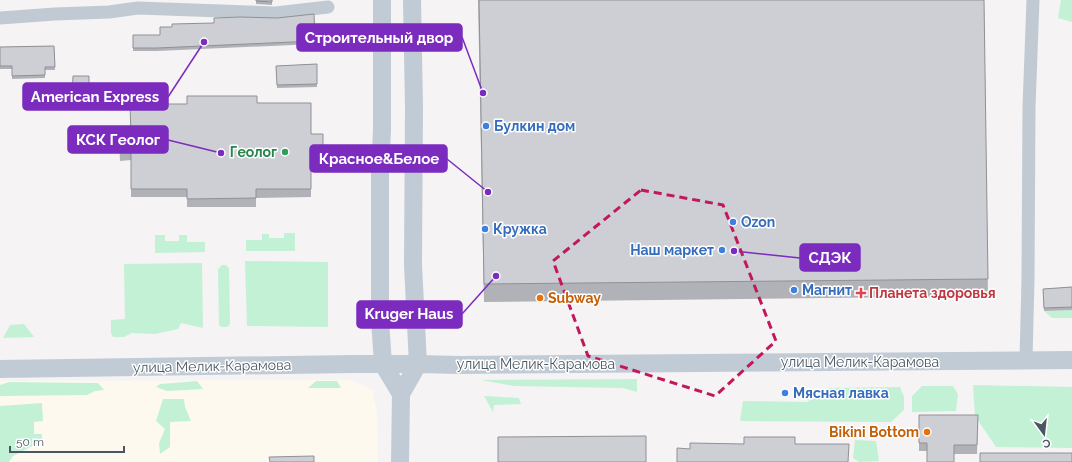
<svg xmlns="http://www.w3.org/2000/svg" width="1072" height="462" font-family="Raleway,sans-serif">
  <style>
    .commercial { fill: #fdf9ef }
    .green { fill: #c3f1d5 }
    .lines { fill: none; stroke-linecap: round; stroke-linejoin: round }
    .minor { stroke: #c1cad2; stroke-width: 13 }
    .secondary { stroke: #c1cbd6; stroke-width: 18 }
    .wall { fill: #b0b2b7 }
    .building { fill: #cdcfd5; stroke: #909195 }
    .marked { fill: none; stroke: #c2185b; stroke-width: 3; stroke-dasharray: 8 5; stroke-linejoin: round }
    .shop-dot { fill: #3f7fe0; stroke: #fff; stroke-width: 1.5 }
    .leisure-dot { fill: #2e9e5b; stroke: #fff; stroke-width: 1.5 }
    .health-dot { fill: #e0444e; stroke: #fff; stroke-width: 1.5 }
    .food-dot { fill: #e8710a; stroke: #fff; stroke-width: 1.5 }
    .labels { text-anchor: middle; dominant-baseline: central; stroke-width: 3; stroke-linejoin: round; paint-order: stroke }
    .shop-label { font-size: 14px; font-weight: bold; fill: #366cbe; stroke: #fff; text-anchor: start }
    .leisure-label { font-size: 14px; font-weight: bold; fill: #27864d; stroke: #fff; text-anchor: end }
    .health-label { font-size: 14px; font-weight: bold; fill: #be3a42; stroke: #fff; text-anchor: start }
    .food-label { font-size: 14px; font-weight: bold; fill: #c56008; stroke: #fff; text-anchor: start }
    .street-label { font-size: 14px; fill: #4a5661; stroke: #fff }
    .leader { fill: none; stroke: #7b2cbf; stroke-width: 1.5 }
    .callout-dot { fill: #7b2cbf; stroke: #fff; stroke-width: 1.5 }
    .callout { fill: #7b2cbf; stroke: #7b2cbf; stroke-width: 1.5 }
    .callout-label { font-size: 15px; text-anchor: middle; font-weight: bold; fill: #fff }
  </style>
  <rect width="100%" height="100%" fill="#f5f3f3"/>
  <path class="commercial" d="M352 380 372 390 377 412 378 462H0V381Z"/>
  <path class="green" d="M1061 0H1072V22L1058 18Z
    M284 233H295V251H246V240H262V234H269V238H284Z
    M155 235H165V241H179V235H187V242H205V252L155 253Z
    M245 261 328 262V327L247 326Z
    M202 263 203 328 181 323 178 329 155 334 132 333 124 337H113L111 333V320L125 319 124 264Z
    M222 265H226L229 268 230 324 227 327H222L219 325 218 269Z
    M1072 310V318H1052L1044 311Z
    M24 324 34 337 3 338 10 325Z
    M637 379V392L623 388 514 386 481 380Z
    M197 381 203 389 167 391 156 387 160 384Z
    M316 381H337L341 388H308Z
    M9 382 98 383 104 390 95 391 87 395 0 396V385Z
    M973 385 1072 387V448L996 447 975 416Z
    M922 386H953L958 394 956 411 912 412V396Z
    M900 387 904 397V410L891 422 740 421 743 401 807 402 829 388Z
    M484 396 519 398 521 404 494 405 493 412Z
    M163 399H184L185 407 191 421 170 422V447L160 454 159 443 165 429 156 421Z
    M42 403 43 421 34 422V434H42V441L13 456 9 462H0V406Z
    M855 440 876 441 879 461 859 462 853 458Z"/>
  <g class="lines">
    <path class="minor" d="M0 18 55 14 109 12 138 8 276 13 328 7
      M1026 360 1028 279 1029 107 1033 0"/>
    <path class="secondary" d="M382 0V130L380 171V320L383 364 401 394
      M412 0 414 107 413 265 418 364
      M0 369 353 364H418L460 365 1072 360
      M400 462 401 394 418 364"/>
  </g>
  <path class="wall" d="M256 0H272V5L256 4Z
    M478 0H984L988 296 484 302Z
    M314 14 315 44 157 51H133V35H160L172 27 277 18Z
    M54 46 55 70H45V78L12 79V69H0V47Z
    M317 64V87L277 88 276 66Z
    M73 76H89V110H72Z
    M257 103 311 134H323V160H311V197L256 198V207H187V197H131V160L120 161 119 138 131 137 187 104Z
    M1072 287V310L1044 311 1043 289Z
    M919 415H978L977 454H954L927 451H919Z"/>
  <path class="building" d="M256 0H272V2L256 1Z
    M479 0H984L988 279 484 284Z
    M314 14 315 41 157 48H133V35H160V27H172V24L214 23V18L240 17 277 18Z
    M54 46 55 67H45V75L12 76V66H0V47Z
    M317 64V84L277 85 276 66Z
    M73 76H89V99H72Z
    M187 96H257V103H311V134H323V152H311V189H256V198L187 199V189H131V152H120L119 138 131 137 130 104H187Z
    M1072 287V307L1044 308 1043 289Z
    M919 415H978L977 445H954V462H927V443H919Z
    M646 436V462H498V437Z
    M744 437H795V444H849L848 462H677V448L690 449V443L744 444Z
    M980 453H1072V462H980Z
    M314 456V462H270L269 457Z"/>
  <path class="marked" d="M641 190 723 205 776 341 715 396 588 356 553 261Z"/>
  <g class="shop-dot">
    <circle cx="486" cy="126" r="4"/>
    <circle cx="733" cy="222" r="4"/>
    <circle cx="485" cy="229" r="4"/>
    <circle cx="722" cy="250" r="4"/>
    <circle cx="794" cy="290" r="4"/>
    <circle cx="785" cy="393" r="4"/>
  </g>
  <circle class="leisure-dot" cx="285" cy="152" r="4"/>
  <path class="health-dot" d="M859 287h4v4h4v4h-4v4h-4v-4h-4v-4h4z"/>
  <g class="food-dot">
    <circle cx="540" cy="298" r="4"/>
    <circle cx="927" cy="432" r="4"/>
  </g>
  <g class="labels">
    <g class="shop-label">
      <text x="494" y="126">Булкин дом</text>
      <text x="741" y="222">Ozon</text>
      <text x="493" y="229">Кружка</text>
      <text x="714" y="250" text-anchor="end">Наш маркет</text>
      <text x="802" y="290">Магнит</text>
      <text x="793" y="393">Мясная лавка</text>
    </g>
    <g class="leisure-label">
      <text x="277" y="152">Геолог</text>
    </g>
    <g class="health-label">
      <text x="869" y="293">Планета здоровья</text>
    </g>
    <g class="food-label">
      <text x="548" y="298">Subway</text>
      <text x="919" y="432" text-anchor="end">Bikini Bottom</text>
    </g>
    <g class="street-label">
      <text x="860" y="362">улица Мелик-Карамова</text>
      <text x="536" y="364">улица Мелик-Карамова</text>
      <text transform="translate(212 366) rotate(-1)">улица Мелик-Карамова</text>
    </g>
  </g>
  <path class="leader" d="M483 93L462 37M204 42L168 97M221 153L168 140M488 192L447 159M734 251L800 258M496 276L462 314"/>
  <g class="callout-dot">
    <circle cx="483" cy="93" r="4"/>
    <circle cx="204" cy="42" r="4"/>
    <circle cx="221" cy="153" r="4"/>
    <circle cx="488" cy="192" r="4"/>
    <circle cx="734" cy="251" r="4"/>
    <circle cx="496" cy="276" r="4"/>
  </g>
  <g class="callout">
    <rect x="297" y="24" width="165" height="27" rx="4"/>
    <rect x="23" y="83" width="145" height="27" rx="4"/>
    <rect x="68" y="126" width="100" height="27" rx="4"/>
    <rect x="310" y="145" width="137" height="27" rx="4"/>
    <rect x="800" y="244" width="60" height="27" rx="4"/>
    <rect x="357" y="301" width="105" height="27" rx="4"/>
  </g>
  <g class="callout-label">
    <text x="379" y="43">Строительный двор</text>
    <text x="95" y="102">American Express</text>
    <text x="118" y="145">КСК Геолог</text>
    <text x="379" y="164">Красное&amp;Белое</text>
    <text x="830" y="263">СДЭК</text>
    <text x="409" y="319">Kruger Haus</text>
  </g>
  <g transform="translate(1044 434) rotate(165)" stroke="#ffffff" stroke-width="3" paint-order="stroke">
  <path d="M0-3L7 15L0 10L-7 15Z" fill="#4a5661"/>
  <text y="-6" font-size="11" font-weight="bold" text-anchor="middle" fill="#4a5661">С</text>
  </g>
  <path d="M10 446v6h114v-6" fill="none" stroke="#4a5661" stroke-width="2"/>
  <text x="16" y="446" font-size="12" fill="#4a5661" stroke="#ffffff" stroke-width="3" paint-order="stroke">50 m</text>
</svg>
